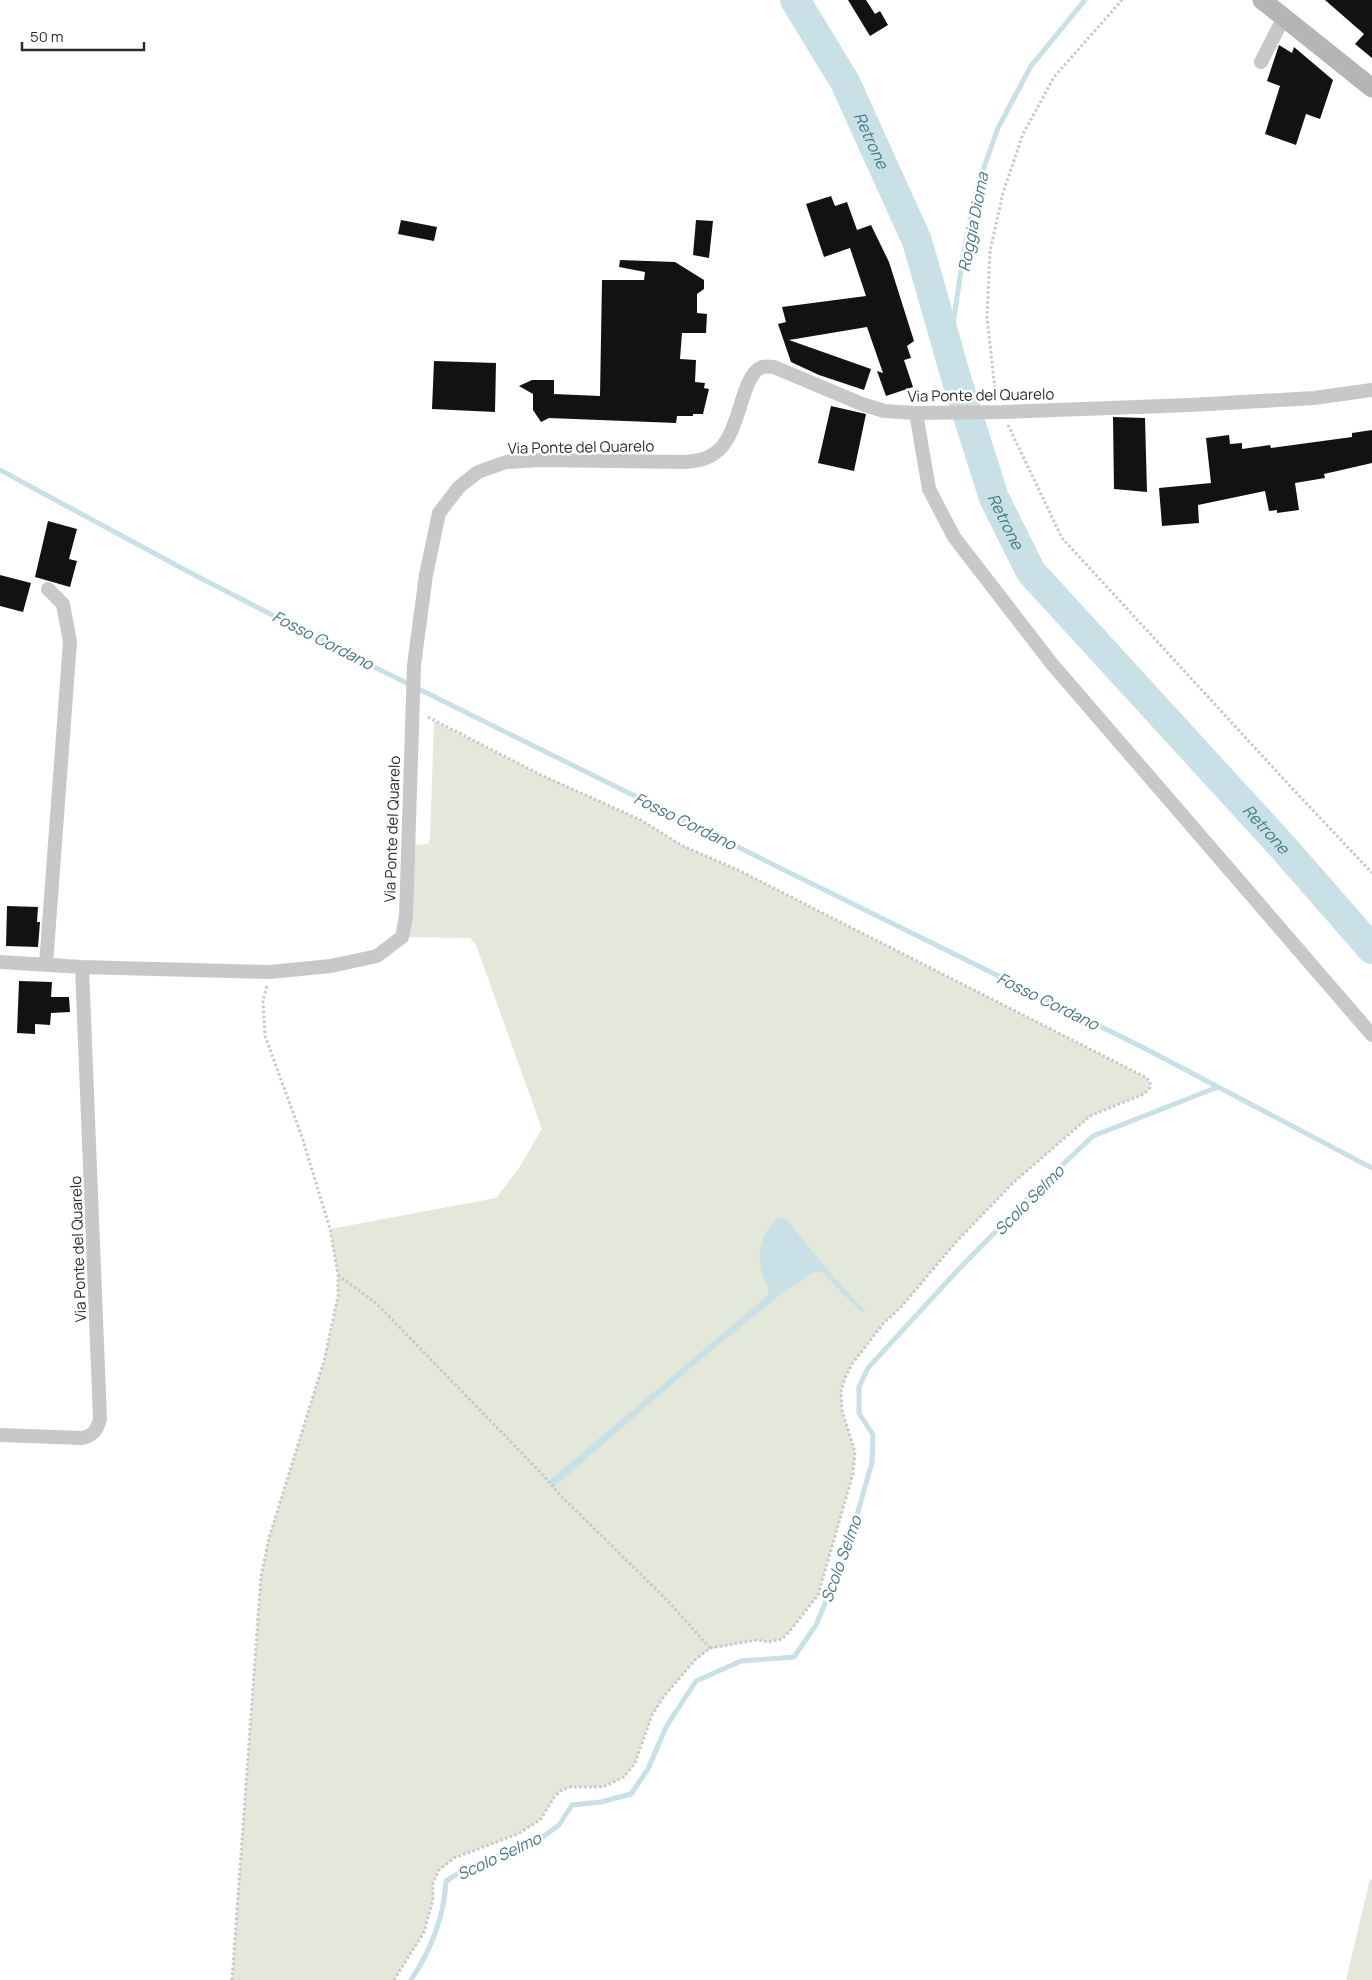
<svg xmlns="http://www.w3.org/2000/svg" width="1372" height="1980" font-family="Manrope,sans-serif">
  <style>
    .green { fill: #e4e8da }
    .water { fill: #c8e0e6 }
    .lines { fill: none; stroke-linecap: round; stroke-linejoin: round }
    .stream { stroke: #c8e0e6; stroke-width: 5 }
    .river { stroke: #c8e0e6; stroke-width: 30 }
    .building { fill: #121212 }
    .path { stroke: #c8c8c8; stroke-width: 3; stroke-dasharray: 2.5 2.5; stroke-linecap: butt }
    .minor { stroke: #c8c8c8; stroke-width: 14 }
    .secondary { stroke: #b5b5b5; stroke-width: 19 }
    .labels { text-anchor: middle; dominant-baseline: central; stroke-width: 5; stroke-linejoin: round; paint-order: stroke }
    .street-label { font-size: 15px; fill: #2b2b2b; stroke: #fff }
    .water-label { font-size: 16px; font-style: italic; fill: #437884; stroke: #fff }
  </style>
  <rect width="100%" height="100%" fill="#fff"/>
  <path class="green" d="M434 721 541 775 641 820 681 845 740 871 1147 1078 1150 1083V1088L1144 1094 1090 1116 1014 1182 956 1242 902 1306 883 1324 852 1364 845 1378 841 1391 842 1410 855 1452 853 1474 818 1595 789 1632 782 1639 769 1642 757 1640 710 1649 695 1660 665 1695 652 1715 635 1763 624 1777 603 1787H570L562 1790 555 1796 540 1820 518 1834 454 1858 439 1870 433 1883V1900L424 1932 394 1980H232L261 1576 269 1538 324 1361 338 1296V1275L330 1229 496 1198 519 1168 542 1129 476 945 470 938 402 937 407 845 428 844 430 838Z
    M1370 1879 1372 1880V1980H1346Z"/>
  <path class="water" d="M781 1218 788 1221 825 1267 865 1311V1313L858 1309 822 1272 818 1271 812 1273 776 1298 693 1366 554 1487 549 1481 768 1295C770 1290 767 1286 765 1281 758 1263 757 1248 767 1231 771 1226 774 1219 781 1218Z"/>
  <g class="lines">
    <path class="stream" d="M949 353 963 256 977 187 998 128 1031 66 1085 0
      M0 470 185 570 342 651 1148 1050 1372 1168
      M411 1980C431 1950 444 1918 446 1881L471 1866 536 1842 559 1825 572 1805 601 1802 631 1794 648 1769 666 1727 696 1681 741 1661 794 1657 816 1625 846 1554 872 1462 873 1435 859 1413V1387L868 1368 956 1272 1042 1184 1093 1136 1218 1087"/>
    <path class="river" id="s1" d="M795 0 845 82 917 241 957 381 994 498 1031 572 1280 844 1372 949"/>
  </g>
  <path class="building" d="M848 0H866L875 14 880 11 888 25 870 36Z
    M1325 0H1372V58L1355 44 1364 34Z
    M1279 45 1292 53 1294 47 1333 80 1320 119 1306 114 1296 145 1265 134 1280 86 1267 81Z
    M831 196 835 206 847 202 857 230 871 225 889 262 914 341 907 346 911 358 904 360 913 387 886 396 877 371 883 373 867 327 789 340 871 369 864 390 819 375 791 362 778 324 786 322 782 307 866 296 850 248 824 257 806 204Z
    M401 220 437 227 434 241 398 234Z
    M696 220 713 221 709 258 693 255Z
    M620 260 675 262 704 280V289L697 294V313L707 314 706 333H682L680 359 696 360 695 382 705 383 704 388 709 389 703 414H693V416H677L676 423 549 418 541 422 533 410V394L519 386 532 380H554V394L600 396 602 280H644L645 272 619 267Z
    M434 361 496 363 495 412 432 409Z
    M831 406 866 414 854 471 818 463Z
    M1113 417 1145 418 1147 492 1114 489Z
    M1372 430V463L1324 474 1325 478 1295 483 1299 510 1277 513V510L1269 511 1265 491 1198 505 1199 523 1162 526 1159 488 1211 483 1206 438 1229 435 1230 444 1242 443V449L1270 445 1271 448 1352 437V433Z
    M48 521 77 529 69 559 77 561 70 587 35 577Z
    M0 575 31 583 23 612 0 606Z
    M7 906 38 907 37 922H40L38 947 6 946Z
    M19 981 52 982 51 997H69L70 1012 51 1013 50 1025 35 1024V1034L17 1033Z"/>
  <g class="lines">
    <path class="path" d="M997 398 995 390 987 317 990 251 1003 193 1023 134 1054 77 1122 0
      M1008 425 1062 538 1290 786 1372 873
      M338 1275 377 1304 543 1475 559 1494 667 1600 710 1648
      M232 1980 261 1576 269 1538 324 1361 338 1296V1275L330 1229 302 1137 265 1036 263 1001 267 985
      M394 1980 424 1932 433 1900V1883L439 1870 454 1858 518 1834 540 1820 555 1796 562 1790 570 1787H603L624 1777 635 1763 652 1715 665 1695 695 1660 710 1648 757 1640 769 1642 782 1639 789 1632 818 1595 853 1474 855 1452 842 1410 841 1391 845 1378 852 1364 883 1324 902 1306 956 1242 1014 1182 1090 1116 1144 1094 1150 1088V1083L1147 1078 740 871 681 845 641 820 541 775 426 716"/>
    <path class="minor" d="M1261 62 1284 17
      M916 413 929 489 954 537 1052 664 1372 1035
      M0 962 82 967 270 972 331 966 377 956 402 937 406 916 414 665 426 575 439 513 459 487 478 472 506 462 540 460 685 462C696 461 706 460 715 453 741 436 740 375 762 367 765 366 771 367 774 367L862 404 884 411 916 413 1002 412 1190 405 1314 398 1372 390
      M46 964 70 642 63 604 48 589
      M0 1435 82 1438C94 1435 97 1430 100 1419L82 967"/>
    <path class="secondary" d="M1262 0 1372 88"/>
  </g>
  <g class="labels">
    <g class="street-label">
      <text transform="translate(981 395) rotate(-1)">Via Ponte del Quarelo</text>
      <text transform="translate(581 447) rotate(-1)">Via Ponte del Quarelo</text>
      <text transform="translate(392 829) rotate(-88)">Via Ponte del Quarelo</text>
      <text transform="translate(78 1249) rotate(-92)">Via Ponte del Quarelo</text>
    </g>
    <g class="water-label">
      <text stroke="none"><textPath href="#s1" startOffset="160">Retrone</textPath></text>
      <text transform="translate(973 222) rotate(-79)">Roggia Dioma</text>
      <text stroke="none"><textPath href="#s1" startOffset="565">Retrone</textPath></text>
      <text transform="translate(323 640) rotate(27)">Fosso Cordano</text>
      <text transform="translate(685 821) rotate(26)">Fosso Cordano</text>
      <text stroke="none"><textPath href="#s1" startOffset="970">Retrone</textPath></text>
      <text transform="translate(1048 1001) rotate(26)">Fosso Cordano</text>
      <text transform="translate(1029 1200) rotate(-45)">Scolo Selmo</text>
      <text transform="translate(841 1559) rotate(-70)">Scolo Selmo</text>
      <text transform="translate(499 1856) rotate(-25)">Scolo Selmo</text>
    </g>
  </g>
  <path d="M22 42v8h122v-8" fill="none" stroke="#2b2b2b" stroke-width="2.5"/>
  <text x="30" y="42" font-size="15" fill="#2b2b2b" stroke="#ffffff" stroke-width="4" paint-order="stroke">50 m</text>
</svg>
